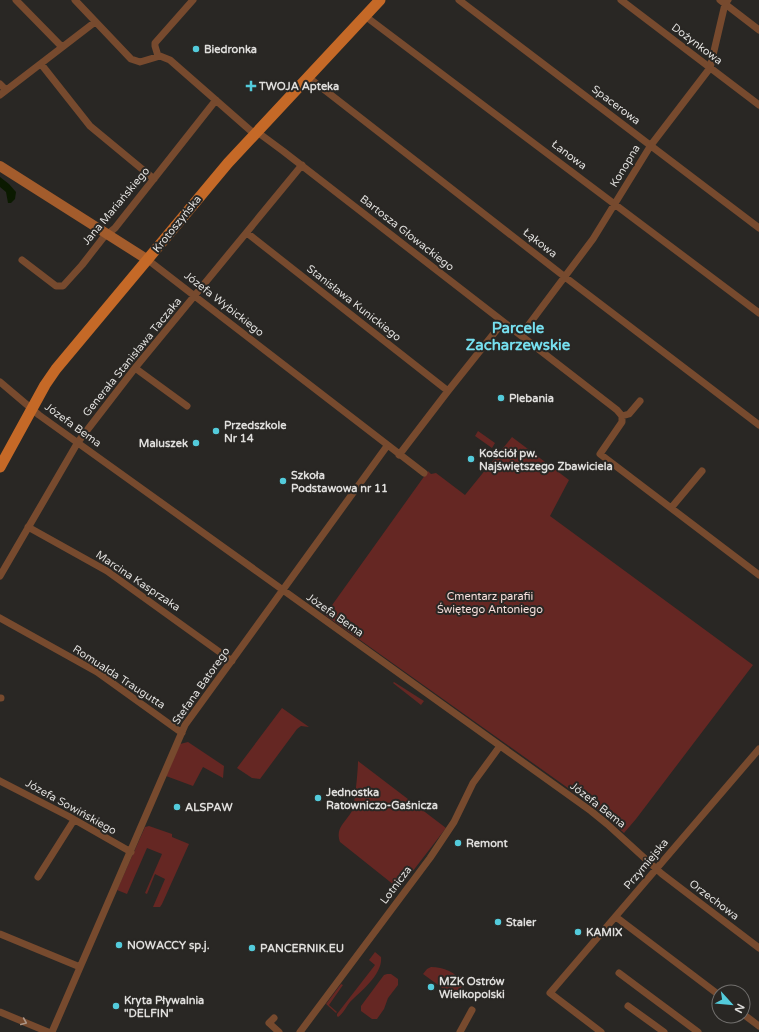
<svg xmlns="http://www.w3.org/2000/svg" width="759" height="1032" font-family="'Varela Round',sans-serif">
  <style>
    .green { fill: #652723 }
    .water { fill: #0b1a00 }
    .lines { fill: none; stroke-linecap: round; stroke-linejoin: round }
    .street { stroke: #774a2e; stroke-width: 7 }
    .secondary { stroke: #a35c2c; stroke-width: 10 }
    .primary { stroke: #c56927; stroke-width: 11 }
    .oneway { stroke: #ab9485 }
    .poi-dot { fill: #53cbdb; stroke: #292724; stroke-width: 1.5 }
    .labels { text-anchor: middle; dominant-baseline: central; stroke-width: 4; stroke-linejoin: round; paint-order: stroke }
    .street-label { font-size: 11px; fill: #dfdedc; stroke: #292724 }
    .poi-label { font-size: 11px; font-weight: bold; fill: #dfdedc; stroke: #292724; text-anchor: start }
    .park-label { font-size: 11px; fill: #f6dedb; stroke: #292724 }
    .district-label { font-size: 15px; font-weight: bold; fill: #76dfef; stroke: #292724 }
  </style>
  <rect width="100%" height="100%" fill="#292724"/>
  <path class="green" d="M478 431 495 443 492 448 475 436Z
    M512 437 569 480 550 516 753 665 636 819 624 833 603 813 325 615 428 471 431 474 436 473 465 495Z
    M394 682 424 701 421 705 393 683Z
    M282 708 309 727 301 726 297 729 260 779 252 778 237 768Z
    M188 742 224 766 223 778 203 767 193 786 166 776 180 744Z
    M358 761 446 828 399 889 340 842C335 828 345 823 352 811 355 804 358 770 358 761Z
    M149 826 172 834V837L189 844 162 904 160 907H153L165 879 155 874 147 894 145 893 162 854 147 848 127 894 117 890 145 827Z
    M375 952 381 957C383 974 361 991 350 1002 346 1007 343 1014 338 1017L337 1016V1014L375 965 369 960Z
    M431 967C443 967 457 972 462 984 461 991 459 996 452 995L423 974 427 969Z
    M387 974H391L398 979V985L388 998 384 1009 377 1019H372L361 1011V1006L384 975Z
    M341 984 343 985 329 1005 337 1012 336 1013 326 1004Z"/>
  <path class="water" d="M0 177 9 184 16 192 15 199 11 203H8L6 192 0 187Z"/>
  <g class="lines">
    <path class="street" d="M16 0 62 47
      M75 0 131 59 140 62 160 56 170 60 251 131 260 134 283 151 617 410 622 416V422L600 454 759 575
      M459 0 759 228
      M621 0 759 105
      M720 0 759 30
      M365 16 759 313
      M158 56 155 46V43L193 0
      M41 64 90 126 154 179
      M308 77 565 277 759 425
      M0 84 6 90
      M0 95 95 22
      M247 233 448 391
      M22 260 56 286H63L82 265 103 238 115 228 216 100
      M148 260 424 473
      M521 335 593 239 651 145 710 68 725 4 728 0
      M135 368 187 406
      M0 382 39 415 591 811 607 824 662 874 759 948
      M622 416 629 414 640 401
      M399 455 448 391 503 322
      M671 508 702 471
      M28 527 107 571 232 661
      M0 576 78 442 135 368 302 165
      M0 618 97 672 182 733
      M0 698H1
      M0 781 68 816 131 852
      M38 877 74 820
      M616 917 719 995
      M0 934 80 967
      M619 973 698 1032
      M628 1006 664 1032
      M0 1012 48 1032
      M743 1014 759 1026
      M274 1018 269 1023 279 1032
      M52 1032 185 725 387 446
      M300 1032 430 858 454 822 473 783 500 746
      M460 1032 472 1010
      M601 1032 550 993 759 749"/>
    <path class="secondary" d="M0 166 148 260"/>
    <path class="primary" d="M0 467 45 385 56 369 228 163 380 0"/>
  </g>
  <defs><path id="oneway-chevron" d="M-2-3.5L2.5 0L-2 3.5" fill="none" stroke-width="1.6" stroke-linecap="round" stroke-linejoin="round"/></defs>
  <use class="oneway" href="#oneway-chevron" transform="translate(24 1022) rotate(23)"/>
  <g class="poi-dot">
    <circle cx="196" cy="49" r="4"/>
    <path d="M249 80h4v4h4v4h-4v4h-4v-4h-4v-4h4z"/>
    <circle cx="501" cy="398" r="4"/>
    <circle cx="216" cy="431" r="4"/>
    <circle cx="196" cy="443" r="4"/>
    <circle cx="471" cy="459" r="4"/>
    <circle cx="283" cy="481" r="4"/>
    <circle cx="318" cy="798" r="4"/>
    <circle cx="177" cy="807" r="4"/>
    <circle cx="458" cy="843" r="4"/>
    <circle cx="498" cy="922" r="4"/>
    <circle cx="578" cy="932" r="4"/>
    <circle cx="119" cy="945" r="4"/>
    <circle cx="252" cy="948" r="4"/>
    <circle cx="431" cy="987" r="4"/>
    <circle cx="116" cy="1006" r="4"/>
  </g>
  <g class="labels">
    <g class="street-label">
      <text transform="translate(697 44) rotate(37)">Dożynkowa</text>
      <text transform="translate(616 105) rotate(37)">Spacerowa</text>
      <text transform="translate(569 155) rotate(37)">Łanowa</text>
      <text transform="translate(625 166) rotate(-59)">Konopna</text>
      <text transform="translate(116 206) rotate(-50)">Jana Mariańskiego</text>
      <text transform="translate(177 224) rotate(-51)">Krotoszyńska</text>
      <text transform="translate(407 233) rotate(38)">Bartosza Głowackiego</text>
      <text transform="translate(540 243) rotate(38)">Łąkowa</text>
      <text transform="translate(354 303) rotate(38)">Stanisława Kunickiego</text>
      <text transform="translate(224 304) rotate(38)">Józefa Wybickiego</text>
      <text transform="translate(132 357) rotate(-51)">Generała Stanisława Taczaka</text>
      <text transform="translate(73 425) rotate(36)">Józefa Bema</text>
      <text transform="translate(138 581) rotate(34)">Marcina Kasprzaka</text>
      <text transform="translate(335 615) rotate(35)">Józefa Bema</text>
      <text transform="translate(119 677) rotate(33)">Romualda Traugutta</text>
      <text transform="translate(201 686) rotate(-55)">Stefana Batorego</text>
      <text transform="translate(598 805) rotate(38)">Józefa Bema</text>
      <text transform="translate(71 807) rotate(29)">Józefa Sowińskiego</text>
      <text transform="translate(646 864) rotate(-50)">Przymiejska</text>
      <text transform="translate(396 885) rotate(-53)">Lotnicza</text>
      <text transform="translate(714 900) rotate(37)">Orzechowa</text>
    </g>
    <g class="poi-label">
      <text x="204" y="49">Biedronka</text>
      <text x="259" y="86">TWOJA Apteka</text>
      <text x="509" y="398">Plebania</text>
      <text x="224" y="425">Przedszkole<tspan x="224" dy="13">Nr 14</tspan></text>
      <text x="188" y="443" text-anchor="end">Maluszek</text>
      <text x="479" y="453">Kościół pw.<tspan x="479" dy="13">Najświętszego Zbawiciela</tspan></text>
      <text x="291" y="475">Szkoła<tspan x="291" dy="13">Podstawowa nr 11</tspan></text>
      <text x="326" y="792">Jednostka<tspan x="326" dy="13">Ratowniczo-Gaśnicza</tspan></text>
      <text x="185" y="807">ALSPAW</text>
      <text x="466" y="843">Remont</text>
      <text x="506" y="922">Staler</text>
      <text x="586" y="932">KAMIX</text>
      <text x="127" y="945">NOWACCY sp.j.</text>
      <text x="260" y="948">PANCERNIK.EU</text>
      <text x="439" y="981">MZK Ostrów<tspan x="439" dy="13">Wielkopolski</tspan></text>
      <text x="124" y="1000">Kryta Pływalnia<tspan x="124" dy="13">"DELFIN"</tspan></text>
    </g>
    <g class="park-label">
      <text x="490" y="596">Cmentarz parafii<tspan x="490" dy="13">Świętego Antoniego</tspan></text>
    </g>
    <g class="district-label">
      <text x="518" y="328">Parcele<tspan x="518" dy="17">Zacharzewskie</tspan></text>
    </g>
  </g>
  <g transform="translate(731 1004) rotate(117)"><circle r="19" fill="#292724" stroke="#72706e"/>
  <path d="M0-3L7 15L0 10L-7 15Z" fill="#53cbdb"/>
  <text y="-6" font-size="11" font-weight="bold" text-anchor="middle" fill="#dfdedc">N</text>
  </g>
</svg>
